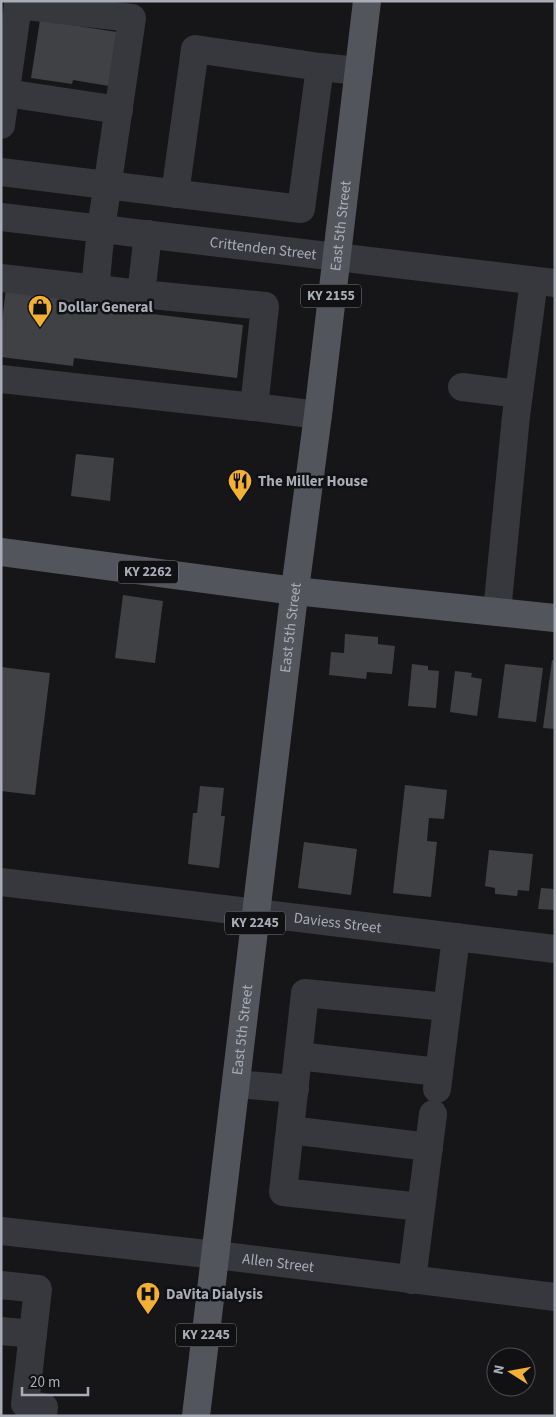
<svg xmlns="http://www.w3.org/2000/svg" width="556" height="1417" font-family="'Source Sans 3',sans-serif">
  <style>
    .building { fill: #404145 }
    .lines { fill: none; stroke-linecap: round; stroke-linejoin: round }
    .minor { stroke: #37383d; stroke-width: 28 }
    .major { stroke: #53555c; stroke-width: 28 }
    .labels { text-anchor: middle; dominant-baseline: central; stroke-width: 5; stroke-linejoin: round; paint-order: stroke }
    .shield { fill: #111113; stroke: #7b7e86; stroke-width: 1 }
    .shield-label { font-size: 14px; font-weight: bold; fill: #a8adb8 }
    .street-label { font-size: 15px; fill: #a8adb8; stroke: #111113 }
    .poi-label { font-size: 15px; font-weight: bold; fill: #a8adb8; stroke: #111113; text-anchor: start }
  </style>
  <rect width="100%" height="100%" fill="#161618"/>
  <path class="building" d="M40 20 123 33 115 87 73 80 72 84 31 78Z
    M6 288 80 297 79 305 243 325 237 378 74 358 73 366 1 357V330Z
    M76 454 114 458 110 501 71 496Z
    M123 595 163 601 155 663 115 658Z
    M345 634 378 637V644L395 646 392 674 367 672 366 679 329 675 331 652 344 653Z
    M552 660 555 661V729L543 728Z
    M412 664 428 666V670L439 671 436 708 408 706Z
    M505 664 543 668 536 722 498 718Z
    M1 667 50 673 35 795 1 791Z
    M455 671 472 673 471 677 482 679 477 716 450 712Z
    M405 785 447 790 444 819 429 818 427 841 437 842 431 897 393 893Z
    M200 786 224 788 221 816H225L219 868 188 864 193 813H197Z
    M304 842 357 849 351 895 298 888Z
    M489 850 533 854 529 891 518 890 517 896 495 894V888L485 886Z
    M541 888 555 889V910L538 909Z"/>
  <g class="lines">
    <g class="minor">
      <path d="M320 67 359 71"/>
      <path d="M6 93 119 110"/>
      <path d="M1 125 18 5 132 18 101 229 95 289"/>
      <path d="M1 172C101 184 201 197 301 209L320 67 195 49 175 194"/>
      <path id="s1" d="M1 217 555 283"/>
      <path d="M1 278 141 294 265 306 254 407"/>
      <path d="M141 294 148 234"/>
      <path d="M1 379 254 407 318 415"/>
      <path d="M462 387 519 394"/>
      <path d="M497 612 516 416 534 281"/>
      <path id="s2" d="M1 882 555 949"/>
      <path d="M298 1056 438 1072"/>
      <path d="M236 1084 295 1089"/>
      <path d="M437 1089 456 937"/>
      <path d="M290 1130 429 1147"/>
      <path d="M421 1207 283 1192 305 993 446 1007"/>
      <path id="s3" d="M1 1231 216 1255 555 1297"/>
      <path d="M412 1280 433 1114"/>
      <path d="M1 1285 38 1289 25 1404 44 1407 43 1416"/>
      <path d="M1 1331 33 1334"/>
    </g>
    <g class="major">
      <path d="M1 552 295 591 555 618"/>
      <path id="s4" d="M196 1416 292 612 318 415 367 1"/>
    </g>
  </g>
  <defs>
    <symbol id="shop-pin" viewBox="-11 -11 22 30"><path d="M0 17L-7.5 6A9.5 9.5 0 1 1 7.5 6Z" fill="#f2b134" stroke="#111113"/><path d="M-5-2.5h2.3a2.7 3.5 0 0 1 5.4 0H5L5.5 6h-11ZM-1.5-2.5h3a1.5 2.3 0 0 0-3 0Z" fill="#111"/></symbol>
    <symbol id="restaurant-pin" viewBox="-11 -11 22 30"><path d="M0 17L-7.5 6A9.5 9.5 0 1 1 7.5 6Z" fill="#f2b134" stroke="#111113"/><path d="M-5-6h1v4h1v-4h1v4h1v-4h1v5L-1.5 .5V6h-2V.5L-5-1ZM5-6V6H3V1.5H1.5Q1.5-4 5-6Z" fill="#111"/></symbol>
    <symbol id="hospital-pin" viewBox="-11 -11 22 30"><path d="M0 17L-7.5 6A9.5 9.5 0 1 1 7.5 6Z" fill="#f2b134" stroke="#111113"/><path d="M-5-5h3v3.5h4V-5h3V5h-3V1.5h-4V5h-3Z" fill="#111"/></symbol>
  </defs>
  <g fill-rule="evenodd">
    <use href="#shop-pin" x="26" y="293" width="28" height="38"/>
    <use href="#restaurant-pin" x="226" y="467" width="28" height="38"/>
    <use href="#hospital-pin" x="134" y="1280" width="28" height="38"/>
  </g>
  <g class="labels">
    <g class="shield">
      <rect x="301" y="284.5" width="60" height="23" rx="4"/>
      <rect x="118" y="560.5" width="60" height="23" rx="4"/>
      <rect x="225" y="911.5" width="60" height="23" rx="4"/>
      <rect x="176" y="1323.5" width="60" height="23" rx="4"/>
    </g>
    <g class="shield-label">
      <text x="331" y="296">KY 2155</text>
      <text x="148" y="572">KY 2262</text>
      <text x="255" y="923">KY 2245</text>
      <text x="206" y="1335">KY 2245</text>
    </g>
    <g class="street-label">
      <text stroke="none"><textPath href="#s4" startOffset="1199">East 5th Street</textPath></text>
      <text stroke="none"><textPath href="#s1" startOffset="264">Crittenden Street</textPath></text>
      <text stroke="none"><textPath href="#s4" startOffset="794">East 5th Street</textPath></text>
      <text stroke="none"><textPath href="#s2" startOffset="339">Daviess Street</textPath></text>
      <text stroke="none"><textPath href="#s4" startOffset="389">East 5th Street</textPath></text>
      <text stroke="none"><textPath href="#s3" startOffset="279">Allen Street</textPath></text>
    </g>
    <g class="poi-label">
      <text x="58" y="307">Dollar General</text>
      <text x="258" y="481">The Miller House</text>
      <text x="166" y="1294">DaVita Dialysis</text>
    </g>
  </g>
  <rect width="556" height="1417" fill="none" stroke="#a8adb8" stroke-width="5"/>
  <g transform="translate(511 1372) rotate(281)"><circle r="24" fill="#111113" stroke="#4d4f55"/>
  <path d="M0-4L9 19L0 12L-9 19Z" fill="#f2b134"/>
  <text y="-8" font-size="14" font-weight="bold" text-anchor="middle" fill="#a8adb8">N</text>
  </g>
  <path d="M22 1387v8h66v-8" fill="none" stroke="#a8adb8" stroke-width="2.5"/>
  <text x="30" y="1387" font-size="15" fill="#a8adb8" stroke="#111113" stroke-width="4" paint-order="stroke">20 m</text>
</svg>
